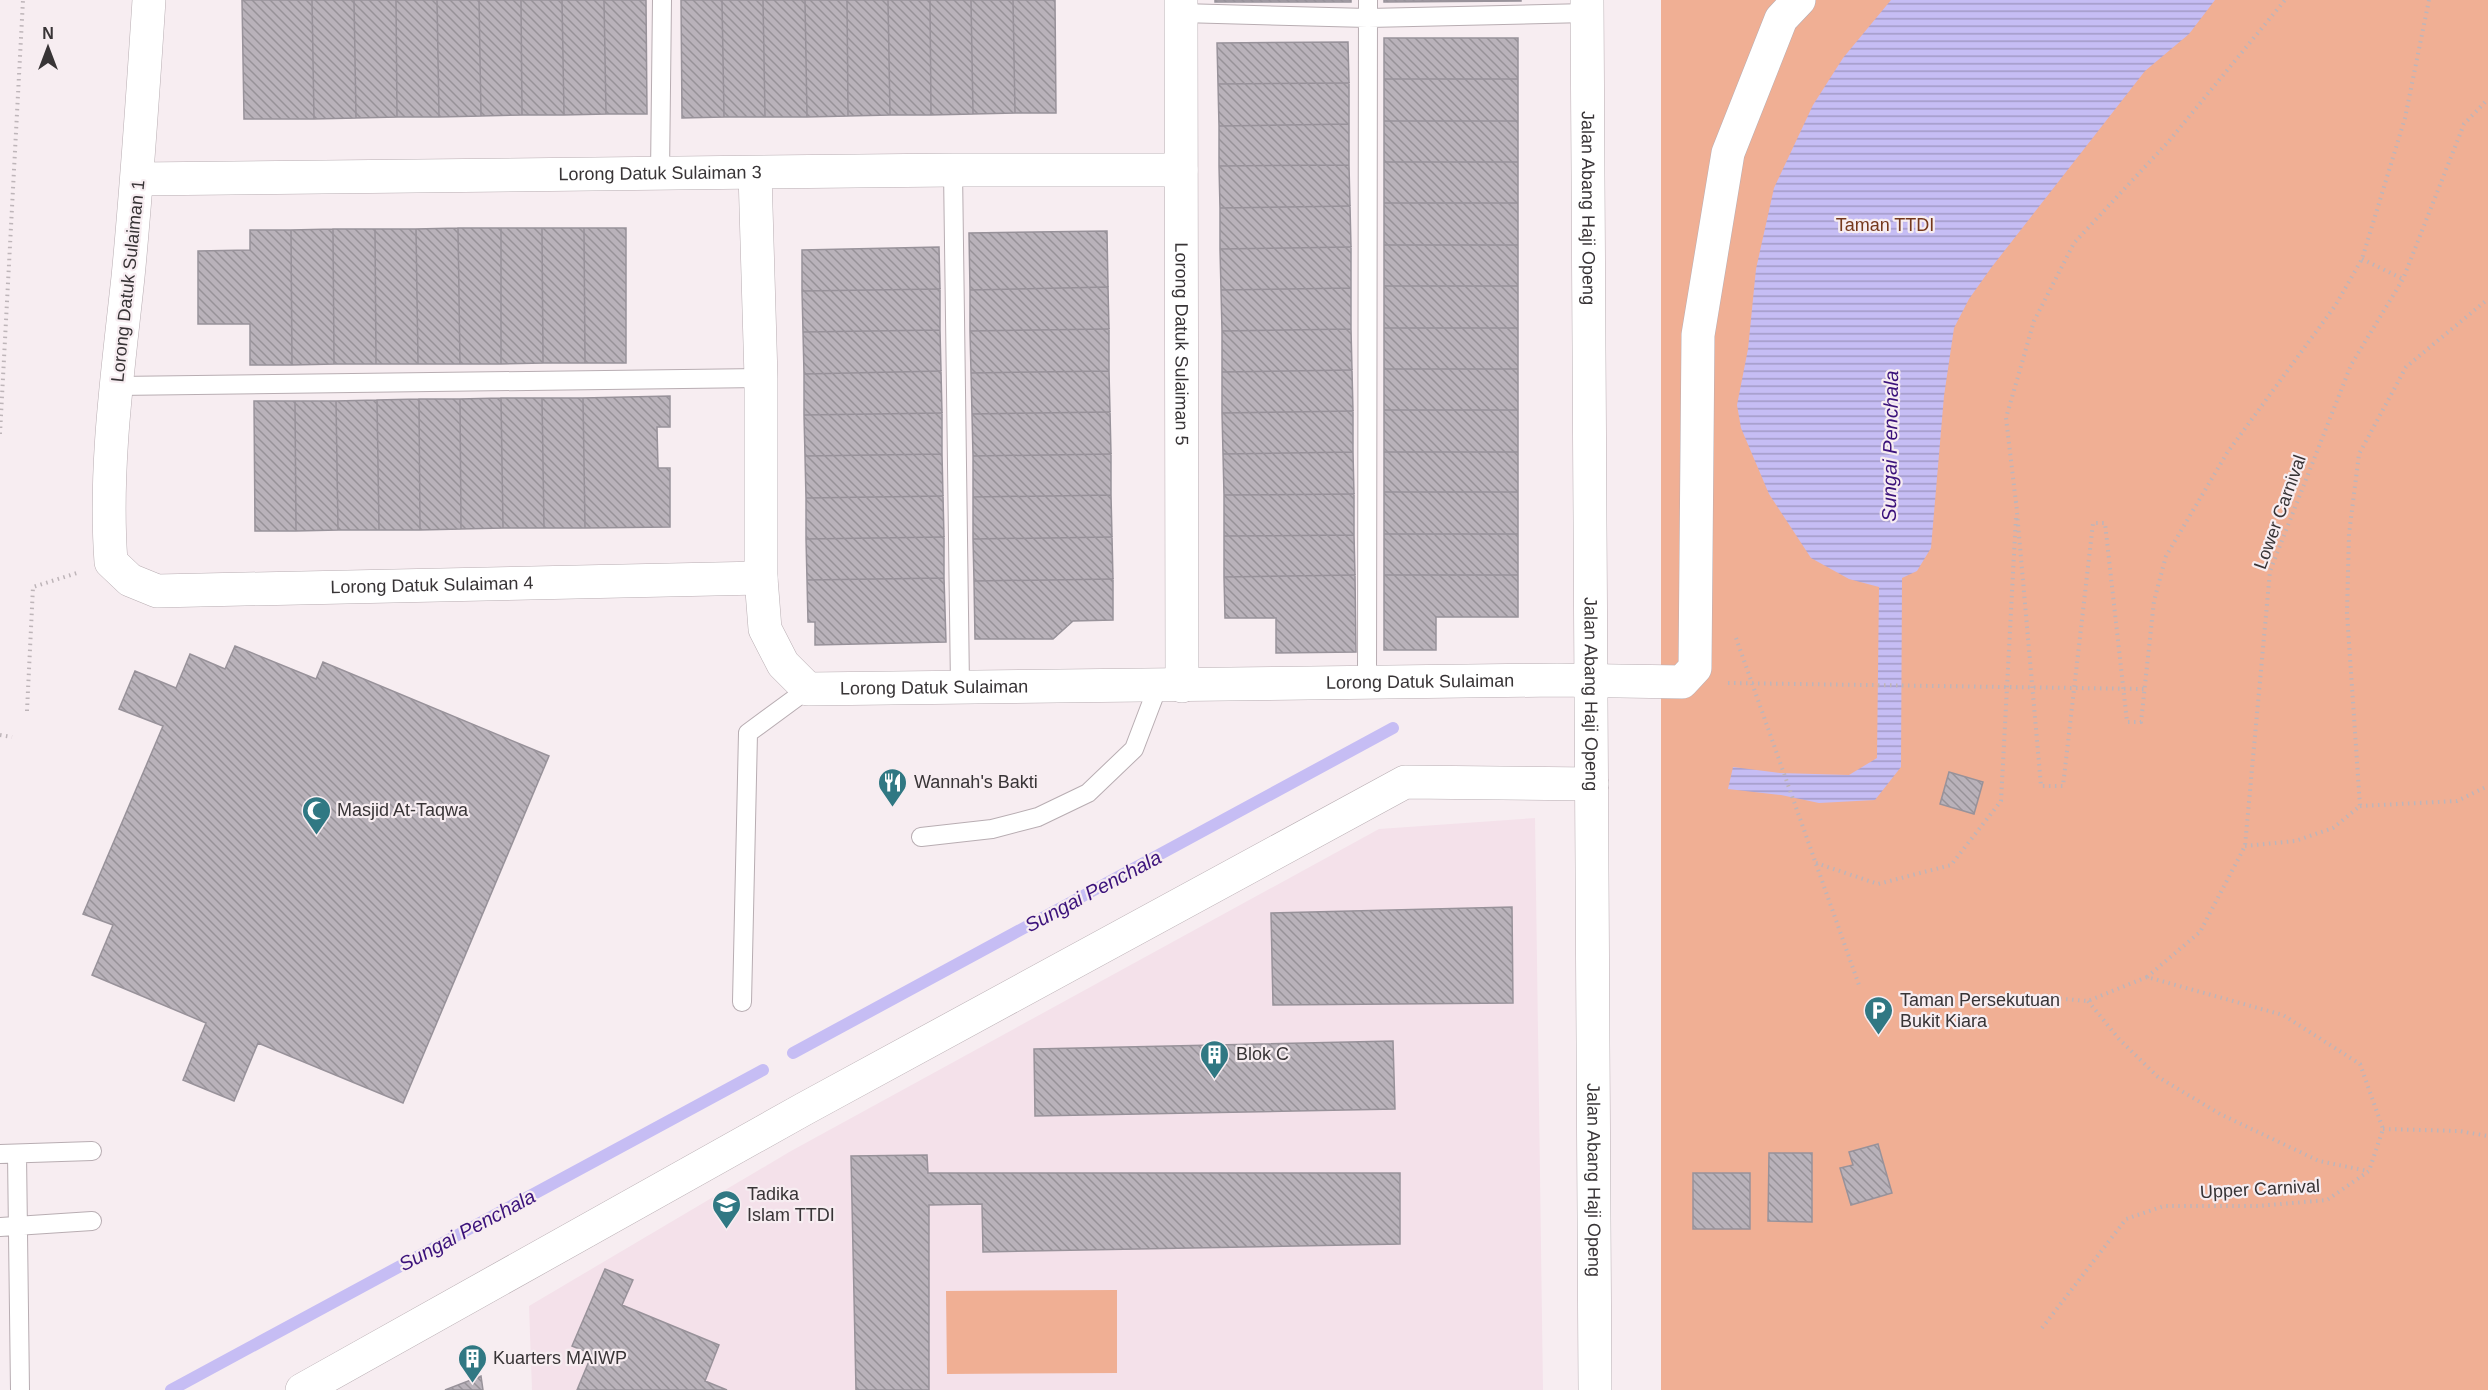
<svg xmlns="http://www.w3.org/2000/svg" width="2488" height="1390" font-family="Helvetica,sans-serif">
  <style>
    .built { fill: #f4e1ea }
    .green { fill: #f0af94 }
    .water { fill: url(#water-rules) }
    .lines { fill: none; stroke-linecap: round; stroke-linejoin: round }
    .stream { stroke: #c6bdf4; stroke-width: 12 }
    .building { fill: url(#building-back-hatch); stroke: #98929a; stroke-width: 1.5 }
    .lane-casing { stroke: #b8adb2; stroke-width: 20 }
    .street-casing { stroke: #b8adb2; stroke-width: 34 }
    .path { stroke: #beb5b9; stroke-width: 4; stroke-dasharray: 1.5 4.5; stroke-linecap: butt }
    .lane { stroke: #fff; stroke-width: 18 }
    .street { stroke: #fff; stroke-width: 33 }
    .labels { text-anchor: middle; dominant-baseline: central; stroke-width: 4.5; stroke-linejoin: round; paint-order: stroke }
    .street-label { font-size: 18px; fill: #383436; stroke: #f7edf1 }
    .park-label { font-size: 18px; fill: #75381c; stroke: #f7edf1 }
    .poi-label { font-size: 18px; fill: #383436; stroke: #f7edf1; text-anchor: start }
    .water-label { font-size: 20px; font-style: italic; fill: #3b127b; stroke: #f7edf1 }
  </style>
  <defs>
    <pattern id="water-rules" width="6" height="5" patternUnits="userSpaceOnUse" patternTransform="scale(1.5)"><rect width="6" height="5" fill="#c6bdf4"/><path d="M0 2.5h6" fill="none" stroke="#a29ac6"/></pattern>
    <pattern id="building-back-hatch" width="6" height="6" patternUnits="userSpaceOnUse" patternTransform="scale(1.5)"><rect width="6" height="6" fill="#b9b2ba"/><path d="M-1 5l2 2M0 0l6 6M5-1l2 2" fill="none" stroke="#979298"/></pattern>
  </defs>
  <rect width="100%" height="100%" fill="#f7edf1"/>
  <path class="built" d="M1535 818 1543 1390H532L529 1306 791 1151 1379 829Z"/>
  <path class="green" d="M1661 0H2488V1390H1661Z
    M1117 1290V1373L947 1374 946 1291Z"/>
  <path class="water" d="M1891 0H2215L2189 34 2145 71 1991 268 1969 299 1954 328 1944 396 1931 548 1917 571 1902 578 1901 767 1875 800 1819 803 1781 795 1728 789 1733 767 1780 773 1849 775 1877 758 1879 587 1849 579 1811 558 1769 494 1741 428 1737 405 1748 349 1756 269 1774 188 1813 105 1843 58Z"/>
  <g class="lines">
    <path class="stream" d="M793 1053 1393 728
      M171 1390 763 1070"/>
  </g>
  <path class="building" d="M242 0H312L314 119H244Z
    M312 0H354L356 118 314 119Z
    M354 0H396L397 117 356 118Z
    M396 0H437L439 117H397Z
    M437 0H479L481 116 439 117Z
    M479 0H521L522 115 481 116Z
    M521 0H562L564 115H522Z
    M562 0H604L606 114 564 115Z
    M604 0H646L647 114H606Z
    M681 0H722L724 117 682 118Z
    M722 0H763L765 117H724Z
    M763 0H805L807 117H765Z
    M805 0H847L848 116 807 117Z
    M847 0H888L890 115 848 116Z
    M888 0H930L931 115H890Z
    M930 0H971L973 114 931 115Z
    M971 0H1013L1015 113 973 114Z
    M1013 0H1055L1056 113H1015Z
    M1215 0H1351V2H1215Z
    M1384 0H1521V1L1384 2Z
    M1384 38H1518V79H1384Z
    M1348 42 1349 83 1218 84 1217 43Z
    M1384 79H1518V121H1384Z
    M1349 83V124L1219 126 1218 84Z
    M1384 121H1518V162H1384Z
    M1349 124V165L1219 166V126Z
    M1384 162H1518V203H1384Z
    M1349 165 1350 206 1220 208 1219 166Z
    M1384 203H1518V245H1384Z
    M1350 206 1351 247 1220 249V208Z
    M458 228 460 364H418L416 229Z
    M458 228H501V364H460Z
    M501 228H542L543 363 501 364Z
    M542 228H584L585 363H543Z
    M584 228H626V363H585Z
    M333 229 334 364 292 365 291 230Z
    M333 229H375L376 364H334Z
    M375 229H416L418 364H376Z
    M250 230H291L292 365H250V324H198V251L250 250Z
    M1107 231 1108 287 970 290 969 233Z
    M1384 245H1518V286H1384Z
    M939 247 940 289 802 291V250Z
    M1351 247V288L1221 290 1220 249Z
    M1384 286H1518V328H1384Z
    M1108 287 1109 329 970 331V290Z
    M1351 288V329L1222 331 1221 290Z
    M940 289V330L803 332 802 291Z
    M1384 328H1518V369H1384Z
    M1109 329V371L971 373 970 331Z
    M1351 329 1352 370 1222 372V331Z
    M940 330 941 371 804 374 803 332Z
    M1384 369H1518V410H1384Z
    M1352 370 1353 411 1222 413V372Z
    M941 371 942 413 804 415V374Z
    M1109 371 1110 412 972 414 971 373Z
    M670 396V427H657L658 468H670V527L585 528 583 398Z
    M501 398H542L544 528H503Z
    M501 398 503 528 461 529 460 399Z
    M542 398H583L585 528H544Z
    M419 399H460L461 529 420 530Z
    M419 399 420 530H379L377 400Z
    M377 400 379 530H338L336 401Z
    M254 401H295L296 531H255Z
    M295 401H336L338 530 296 531Z
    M1384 410H1518V452H1384Z
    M1353 411V452L1223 454 1222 413Z
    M1110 412 1111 454 973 456 972 414Z
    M942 413V454L805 456 804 415Z
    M1353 452 1354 494 1224 495 1223 454Z
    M1384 452H1518V492H1384Z
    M942 454 943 496 806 498 805 456Z
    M1111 454V495L973 497V456Z
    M1384 492H1518V534H1384Z
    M1354 494V535L1224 536V495Z
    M1111 495 1112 537 973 539V497Z
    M943 496 944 537 806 539V498Z
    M1384 534H1518V575H1384Z
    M1354 535 1355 575 1224 577V536Z
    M944 537V578L807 580 806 539Z
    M1112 537 1113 579 974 581 973 539Z
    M1355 575 1356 652 1276 653V618H1225L1224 577Z
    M1384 575H1518V617H1436V650H1384Z
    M944 578 946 642 815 645V622H808L807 580Z
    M1113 579V620L1073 621 1053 639H975L974 581Z
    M235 646 316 679 323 662 549 756 403 1103 258 1043 234 1101 183 1080 206 1023 92 975 113 925 83 914 163 726 119 709 135 671 176 688 190 654 225 669Z
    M1949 772 1983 782 1974 814 1940 804Z
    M1512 907 1513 1003 1273 1005 1271 913Z
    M1393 1041 1395 1109 1035 1116 1034 1049Z
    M1878 1144 1892 1193 1851 1205 1840 1168 1853 1165 1849 1152Z
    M1769 1153H1812V1222L1768 1221Z
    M927 1155 928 1173H1400V1244L983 1252 982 1204 929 1205V1390H856L851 1156Z
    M1693 1173H1750V1229H1693Z
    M605 1269 633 1280 622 1305 719 1345 705 1381 727 1390H577L592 1354 572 1346Z
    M481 1376 483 1390H445Z"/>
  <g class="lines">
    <defs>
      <path id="lane" d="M1181 13 1368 18 1587 13
        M953 170 960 686
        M660 174 662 0
        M117 386 761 378
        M1367 684 1368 0
        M921 837 992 829 1038 817 1088 793 1134 749 1158 686
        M742 1002 748 733 808 689
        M0 1154 92 1151
        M17 1154 20 1390
        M0 1227 92 1221"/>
      <g id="street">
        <path id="s1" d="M149 0C143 92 137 185 128 277 118 371 104 468 111 562L130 580 157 591 761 578"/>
        <path id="s2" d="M1181 0 1182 686"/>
        <path id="s3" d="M1587 0 1595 1390"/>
        <path id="s4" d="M755 173 761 378V578L765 629 783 664 808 689 1557 680 1682 682 1695 668 1698 335 1728 153 1781 19 1799 0"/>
        <path id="s5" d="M138 179 953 170H1181"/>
        <path d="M302 1390 804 1109 1405 782 1592 784"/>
      </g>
    </defs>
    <use href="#lane" class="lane-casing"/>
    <use href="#street" class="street-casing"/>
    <path class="path" d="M2362 259 2403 279
      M0 434 23 0
      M2016 501 2041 786H2063L2093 523H2105L2127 722H2141L2154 601 2166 556 2227 453 2335 306 2362 259 2405 118 2429 0
      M2016 503 2006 418 2034 321 2074 243 2169 141 2285 0
      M1736 638 1860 988
      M1728 683 2144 689
      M27 711 33 587 77 573
      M0 735 12 737
      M2360 806 2457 801 2488 786
      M2245 846 2295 841 2333 828 2360 806 2347 613 2349 534 2359 454 2406 367 2488 299
      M1816 863 1878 884 1951 865 2001 801 2016 516
      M2147 977 2200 932 2245 846 2270 571 2351 365 2403 279 2464 124 2488 99
      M2088 1001 2119 1039 2158 1077 2220 1114 2319 1161 2368 1171
      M2383 1129 2459 1131 2488 1136
      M2042 1328 2126 1219 2164 1206H2258L2327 1200 2369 1171 2383 1129 2360 1064 2283 1015 2147 977 2088 1001 2052 998"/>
    <use href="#lane" class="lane"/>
    <use href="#street" class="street"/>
  </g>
  <defs>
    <symbol id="restaurant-pin" viewBox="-11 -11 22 30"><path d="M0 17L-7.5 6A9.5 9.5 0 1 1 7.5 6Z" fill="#307883" stroke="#f7edf1"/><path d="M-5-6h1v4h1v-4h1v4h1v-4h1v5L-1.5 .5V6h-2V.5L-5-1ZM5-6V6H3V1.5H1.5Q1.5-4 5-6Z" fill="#fff"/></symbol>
    <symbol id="mosque-pin" viewBox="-11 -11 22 30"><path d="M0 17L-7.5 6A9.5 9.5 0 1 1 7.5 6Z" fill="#307883" stroke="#f7edf1"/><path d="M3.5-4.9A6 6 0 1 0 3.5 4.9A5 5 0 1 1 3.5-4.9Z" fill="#fff"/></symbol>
    <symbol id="parking-pin" viewBox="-11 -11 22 30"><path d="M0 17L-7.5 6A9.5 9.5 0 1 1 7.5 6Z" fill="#307883" stroke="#f7edf1"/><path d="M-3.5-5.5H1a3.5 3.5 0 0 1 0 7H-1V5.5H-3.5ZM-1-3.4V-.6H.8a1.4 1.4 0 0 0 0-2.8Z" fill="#fff"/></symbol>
    <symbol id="building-pin" viewBox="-11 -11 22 30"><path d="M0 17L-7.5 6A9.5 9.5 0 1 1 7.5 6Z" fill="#307883" stroke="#f7edf1"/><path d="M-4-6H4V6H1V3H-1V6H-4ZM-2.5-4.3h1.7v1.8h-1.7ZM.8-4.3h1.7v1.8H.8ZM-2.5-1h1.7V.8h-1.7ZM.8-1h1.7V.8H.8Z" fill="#fff"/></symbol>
    <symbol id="school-pin" viewBox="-11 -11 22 30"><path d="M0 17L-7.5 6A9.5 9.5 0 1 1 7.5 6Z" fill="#307883" stroke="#f7edf1"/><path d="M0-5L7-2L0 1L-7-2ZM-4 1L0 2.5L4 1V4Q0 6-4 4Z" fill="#fff"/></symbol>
  </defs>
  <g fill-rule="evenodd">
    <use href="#restaurant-pin" x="876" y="766" width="33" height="45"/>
    <use href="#mosque-pin" x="300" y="794" width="33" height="45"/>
    <use href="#parking-pin" x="1862" y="994" width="33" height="45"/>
    <use href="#building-pin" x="1198" y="1038" width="33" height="45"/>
    <use href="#school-pin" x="710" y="1188" width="33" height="45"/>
    <use href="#building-pin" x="456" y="1342" width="33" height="45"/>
  </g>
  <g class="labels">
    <g class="street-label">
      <text stroke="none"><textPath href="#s5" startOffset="522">Lorong Datuk Sulaiman 3</textPath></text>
      <text stroke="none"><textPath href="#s3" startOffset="208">Jalan Abang Haji Openg</textPath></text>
      <text transform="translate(128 281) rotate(-84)">Lorong Datuk Sulaiman 1</text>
      <text stroke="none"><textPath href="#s2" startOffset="344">Lorong Datuk Sulaiman 5</textPath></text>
      <text transform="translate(2280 512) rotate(-70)">Lower Carnival</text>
      <text stroke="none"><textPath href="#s1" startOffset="894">Lorong Datuk Sulaiman 4</textPath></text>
      <text stroke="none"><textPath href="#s4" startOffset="1143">Lorong Datuk Sulaiman</textPath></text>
      <text stroke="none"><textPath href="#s4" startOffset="657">Lorong Datuk Sulaiman</textPath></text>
      <text stroke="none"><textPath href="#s3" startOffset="694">Jalan Abang Haji Openg</textPath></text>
      <text stroke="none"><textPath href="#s3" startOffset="1180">Jalan Abang Haji Openg</textPath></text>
      <text transform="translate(2260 1189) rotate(-3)">Upper Carnival</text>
    </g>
    <g class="park-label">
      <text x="1885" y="225">Taman TTDI</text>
    </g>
    <g class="poi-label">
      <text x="914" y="782">Wannah's Bakti</text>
      <text x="337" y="810">Masjid At-Taqwa</text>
      <text x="1900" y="1000">Taman Persekutuan<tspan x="1900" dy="21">Bukit Kiara</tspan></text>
      <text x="1236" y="1054">Blok C</text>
      <text x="747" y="1194">Tadika<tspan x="747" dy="21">Islam TTDI</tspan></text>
      <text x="493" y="1358">Kuarters MAIWP</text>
    </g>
    <g class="water-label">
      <text transform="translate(1890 446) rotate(-89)">Sungai Penchala</text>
      <text transform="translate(1093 891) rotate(-28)">Sungai Penchala</text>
      <text transform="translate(467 1230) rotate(-28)">Sungai Penchala</text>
    </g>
  </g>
  <g transform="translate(48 48)" stroke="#f7edf1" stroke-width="4.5" paint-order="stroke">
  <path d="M0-4.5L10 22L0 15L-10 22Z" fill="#383436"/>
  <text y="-9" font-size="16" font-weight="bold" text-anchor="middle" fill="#383436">N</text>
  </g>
</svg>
